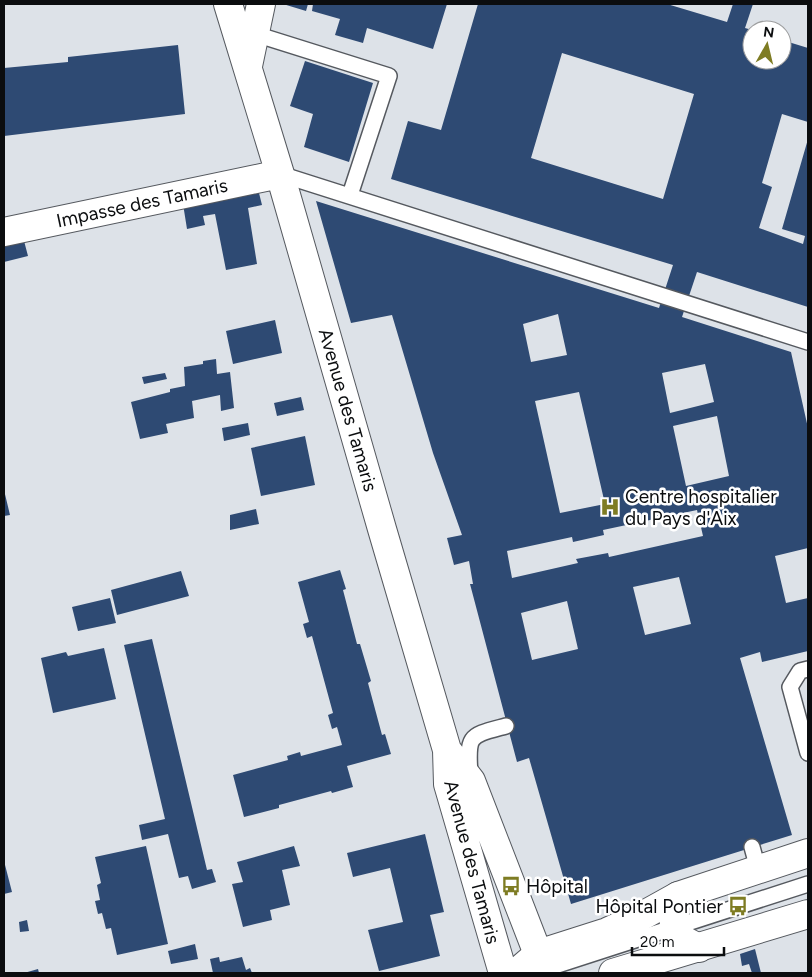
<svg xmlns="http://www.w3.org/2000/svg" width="812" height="977" font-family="Figtree,sans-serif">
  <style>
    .building { fill: #2e4a73; fill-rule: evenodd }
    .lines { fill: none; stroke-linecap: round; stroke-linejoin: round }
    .lane-casing { stroke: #55595f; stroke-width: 18 }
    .street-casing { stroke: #55595f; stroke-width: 30 }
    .secondary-casing { stroke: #55595f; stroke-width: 30 }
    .lane { stroke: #fff; stroke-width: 15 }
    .street { stroke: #fff; stroke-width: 28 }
    .secondary { stroke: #fff; stroke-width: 28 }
    .labels { text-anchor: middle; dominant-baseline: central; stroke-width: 5; stroke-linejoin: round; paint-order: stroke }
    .street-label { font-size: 19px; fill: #0b0d0f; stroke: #fff }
    .poi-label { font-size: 19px; fill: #0b0d0f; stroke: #fff; text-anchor: start }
  </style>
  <rect width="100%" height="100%" fill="#dde2e8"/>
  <path class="building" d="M283 4H308L306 11Z
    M313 4H447L433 49 367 28 363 43 335 35 340 19 312 11Z
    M478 4H667L727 22 733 4H753L745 28 752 30V60H782V40L808 48V122L782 114 762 183 772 187 759 228 803 244 805 236 782 229 808 139V307L697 272 682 317 791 352 808 428V548L775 556 786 603 808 598V651L762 662 760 652 740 658 792 835 571 904 529 758 517 762 470 584H473L469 561 454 565 447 538 462 535 433 453 392 315 351 323 316 201 659 308 673 265 391 179 408 121 441 130ZM562 53 694 94 663 199 531 158ZM558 314 567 355 531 362 523 324ZM705 364 714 402 670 413 662 373ZM579 392 605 504 560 513 535 401ZM717 416 729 476 686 486 673 426ZM697 510 703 536 609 557 608 553 576 559 578 563 512 578 507 551 572 537 573 542 604 535 603 530ZM679 577 691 624 645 635 633 587ZM567 601 578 649 532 660 521 613Z
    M178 45 185 114 4 136V68L68 62V57Z
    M305 61 373 83 349 162 304 147 313 114 290 106Z
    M258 189 262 205 248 208 257 264 226 270 215 214 203 216 205 225 187 229 183 204Z
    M23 237 28 256 4 262V242Z
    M275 320 282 353 233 364 226 331Z
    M216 359 217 374 230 372 234 408 221 411 220 395 192 401 194 418 166 424 168 433 140 439 131 402 170 392V389L185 386 184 367 203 364V361Z
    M165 373 167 379 144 384 142 377Z
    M301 397 304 410 277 416 274 403Z
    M248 423 250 435 224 441 222 428Z
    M305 436 315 485 261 496 251 448Z
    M4 490 10 515 4 516Z
    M256 509 259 524 230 530V515Z
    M340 570 346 589 343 590 357 644H360L371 681 368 683 382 735 385 734 391 754 347 766 353 787 332 793 331 791 279 805V808L244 817 233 775 288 760 287 756 300 752 301 756 342 745 337 727 332 729 328 715 333 713 312 636 307 638 303 624 309 622 298 582Z
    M181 571 189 596 117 615 111 590Z
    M110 598 116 623 78 631 72 607Z
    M152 639 207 870 212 869 216 882 192 889 188 876 179 878 168 834 142 840 139 825 165 819 124 645Z
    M104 648 116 699 53 713 41 658 66 652 68 656Z
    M425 834 444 912 430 915 440 956 379 971 368 930 403 922 390 868 353 877 347 853Z
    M146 846 168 944 117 955 111 928 106 929 102 913 98 914 95 901 100 900 97 885 101 883 95 857Z
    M294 846 300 866 282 870 290 905 270 910 272 920 243 927 232 884 243 882 237 862Z
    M4 861 12 892 4 894Z
    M27 920 29 931 20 932 19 922Z
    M195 944 198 959 171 964 168 951Z
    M755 949 761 973H752L749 964 742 966 740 954Z
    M219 957 220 962 242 957 246 970 250 968 252 973H213L210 959Z
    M38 969 39 973H24Z"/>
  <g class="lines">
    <defs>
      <path id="lane" d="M255 34 389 76 350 195
        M280 174 808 342
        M808 669 800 671 790 687 808 753
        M470 775C467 734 469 736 506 726
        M752 847 758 869
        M536 972 808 884"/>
      <path id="street" d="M228 4 280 174 382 529 447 750 448 784 503 973
        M248 66 261 4
        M4 232 280 174
        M447 750 471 781 538 954 543 973
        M678 896C674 909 669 927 681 938 686 942 693 945 699 948"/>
      <path id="secondary" d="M516 973 538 954 607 932 642 916 678 896 808 853
        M613 973 808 914"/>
    </defs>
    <use href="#lane" class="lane-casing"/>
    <use href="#street" class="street-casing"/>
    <use href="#secondary" class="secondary-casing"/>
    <use href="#lane" class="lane"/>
    <use href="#street" class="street"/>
    <use href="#secondary" class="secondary"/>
  </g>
  <defs>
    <symbol id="hospital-bare" viewBox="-9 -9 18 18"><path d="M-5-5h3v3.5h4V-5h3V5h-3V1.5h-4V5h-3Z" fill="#7e7c23" stroke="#fff" stroke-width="2.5" paint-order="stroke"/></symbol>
    <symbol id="bus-bare" viewBox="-9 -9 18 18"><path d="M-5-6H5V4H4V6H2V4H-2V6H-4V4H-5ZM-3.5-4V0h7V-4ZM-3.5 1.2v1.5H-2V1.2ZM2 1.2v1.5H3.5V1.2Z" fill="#7e7c23" stroke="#fff" stroke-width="2.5" paint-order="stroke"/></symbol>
  </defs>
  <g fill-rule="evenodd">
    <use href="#hospital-bare" x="596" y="493" width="28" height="28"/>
    <use href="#bus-bare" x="497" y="872" width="28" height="28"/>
    <use href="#bus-bare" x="724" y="892" width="28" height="28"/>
  </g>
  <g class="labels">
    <g class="street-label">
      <text transform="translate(142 203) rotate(-12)">Impasse des Tamaris</text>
      <text transform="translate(348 410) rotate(74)">Avenue des Tamaris</text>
      <text transform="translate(472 862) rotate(75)">Avenue des Tamaris</text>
    </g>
    <g class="poi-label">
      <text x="625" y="496">Centre hospitalier<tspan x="625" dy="22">du Pays d'Aix</tspan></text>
      <text x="526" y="886">Hôpital</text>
      <text x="723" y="906" text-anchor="end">Hôpital Pontier</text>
    </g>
  </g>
  <rect width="812" height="977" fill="none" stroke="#0b0d0f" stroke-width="10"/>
  <g transform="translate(767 45) rotate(8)"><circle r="24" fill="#ffffff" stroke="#9d9e9f"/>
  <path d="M0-4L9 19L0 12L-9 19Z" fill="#7e7c23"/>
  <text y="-8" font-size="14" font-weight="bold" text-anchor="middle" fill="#0b0d0f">N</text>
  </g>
  <path d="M632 947v8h92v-8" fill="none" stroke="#0b0d0f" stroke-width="2.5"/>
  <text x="640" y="947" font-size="15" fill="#0b0d0f" stroke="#ffffff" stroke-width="4" paint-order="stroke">20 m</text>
</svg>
